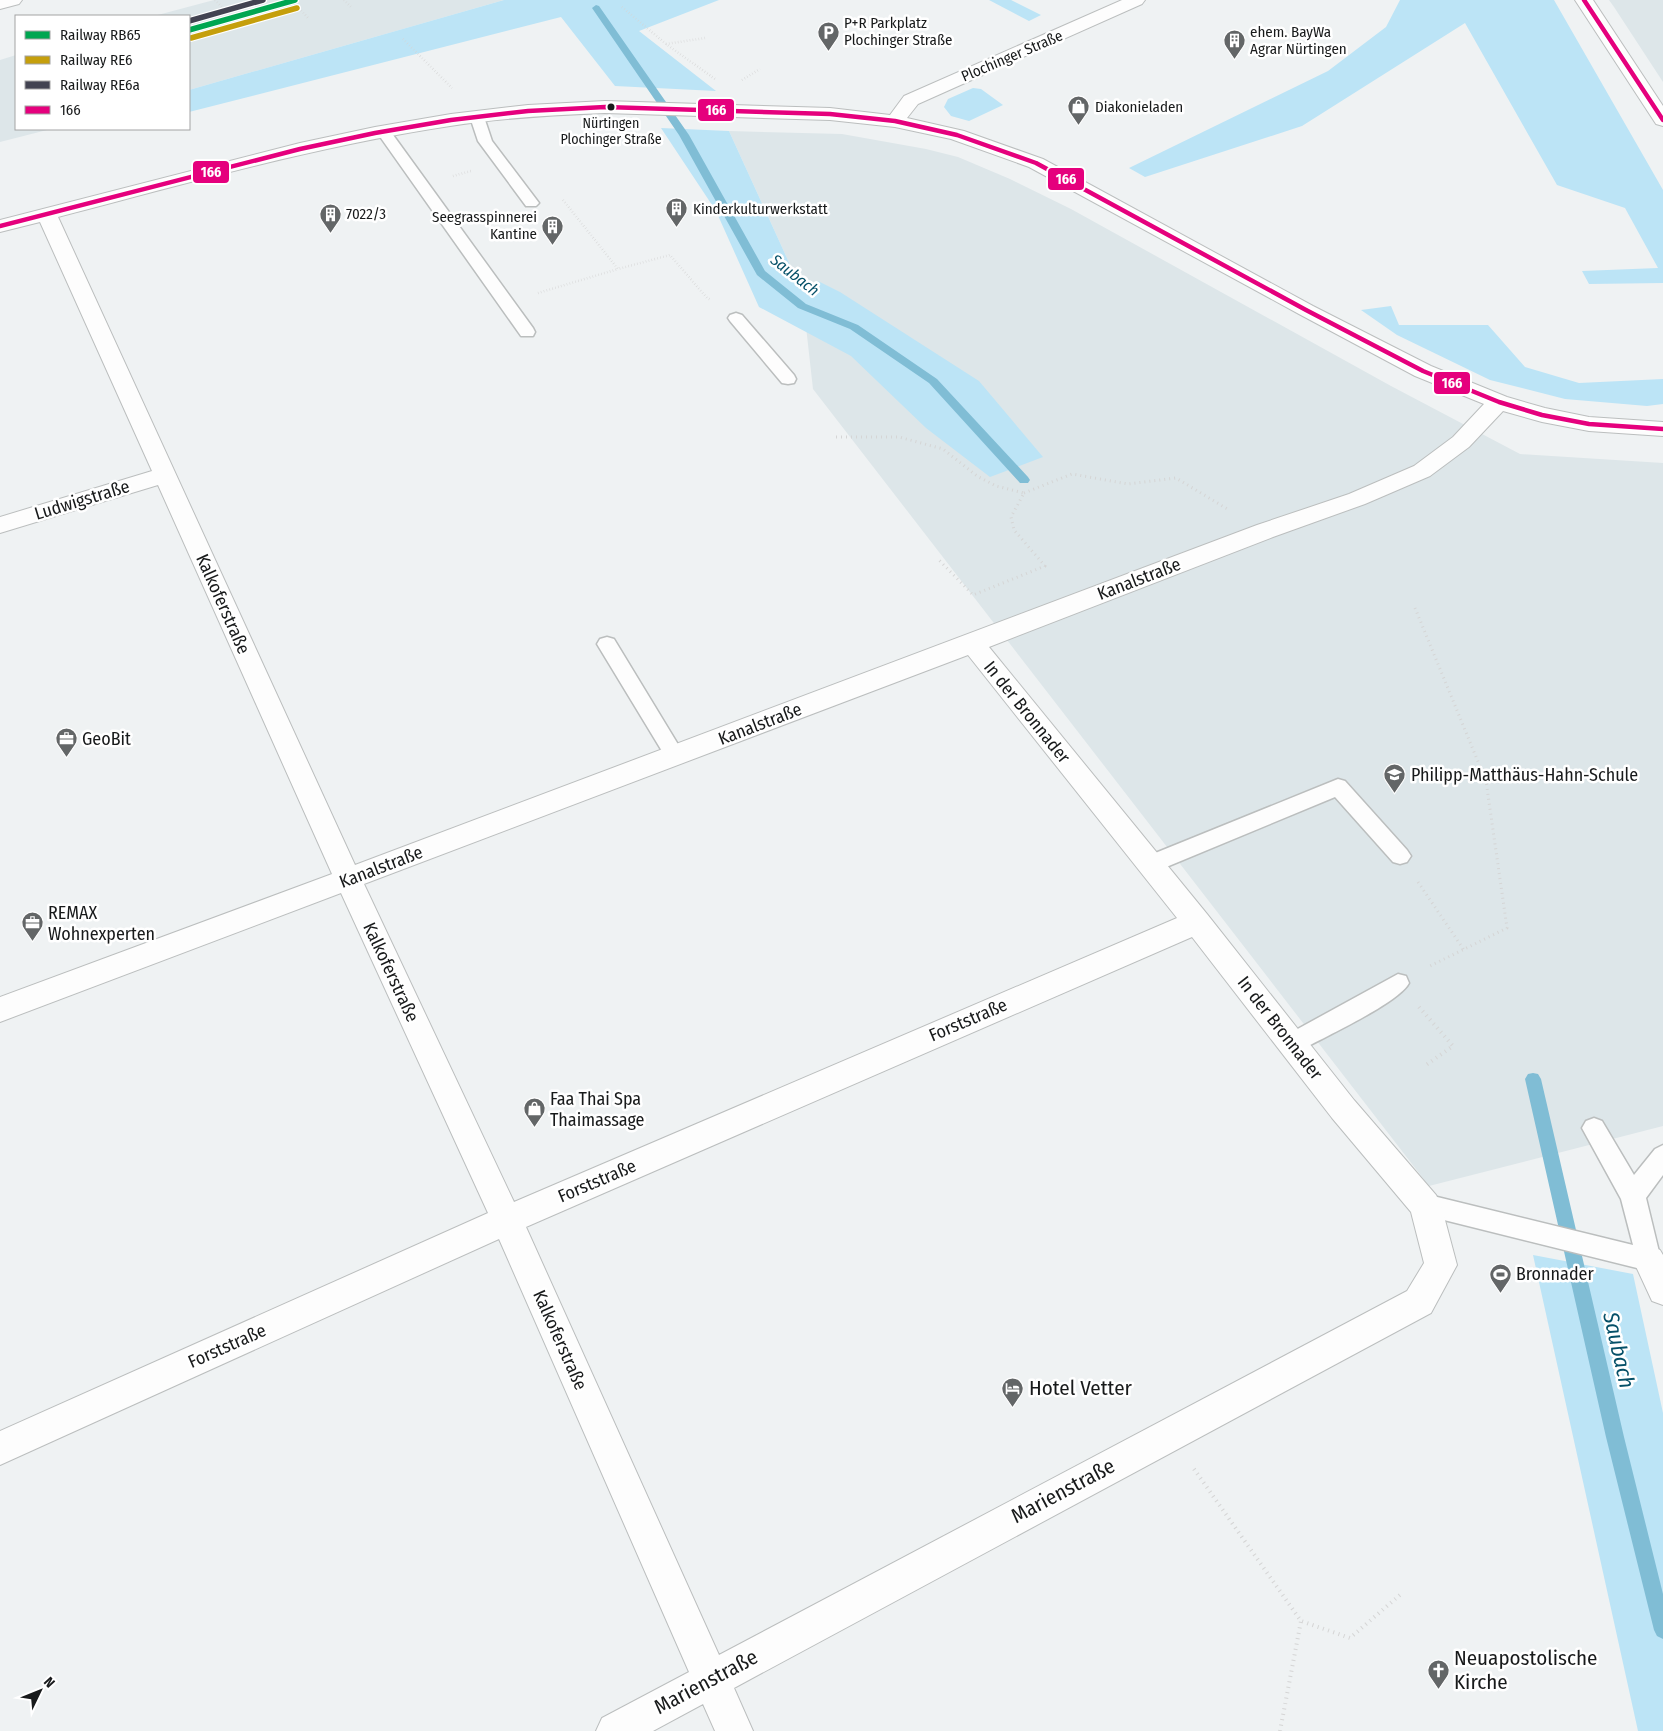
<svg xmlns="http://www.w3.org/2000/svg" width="1663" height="1731" font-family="'Fira Sans Condensed',sans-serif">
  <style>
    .built { fill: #dde6e9 }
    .green { fill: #bce4f6 }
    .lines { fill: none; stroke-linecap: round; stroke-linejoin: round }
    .stream { fill: #80bdd5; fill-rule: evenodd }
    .service-casing { stroke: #bbbebe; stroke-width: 3 }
    .minor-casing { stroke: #bbbebe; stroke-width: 2 }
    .tertiary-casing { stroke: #bbbebe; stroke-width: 2 }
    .secondary-casing { stroke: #bbbebe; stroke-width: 2 }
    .path-far2 { stroke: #d5d5d5; stroke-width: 2.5; stroke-dasharray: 0.5 2.5; stroke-linecap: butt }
    .path-far1 { stroke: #d5d5d5; stroke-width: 3; stroke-dasharray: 1 4; stroke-linecap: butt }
    .path { stroke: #d5d5d5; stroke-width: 4; stroke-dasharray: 1 4.5; stroke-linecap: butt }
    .service { fill: #fdfdfd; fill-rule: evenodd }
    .minor { fill: #fdfdfd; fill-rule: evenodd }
    .tertiary { fill: #fdfdfd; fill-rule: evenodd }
    .secondary { fill: #fdfdfd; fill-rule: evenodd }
    .bus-1-casing { stroke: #fff; stroke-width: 7 }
    .bus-1 { stroke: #e5007d; stroke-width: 4.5 }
    .rail-1-casing { stroke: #fff; stroke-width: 8 }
    .rail-2-casing { stroke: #fff; stroke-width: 8 }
    .rail-3-casing { stroke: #fff; stroke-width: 8 }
    .rail-1 { stroke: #00a651; stroke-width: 5.5 }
    .rail-2 { stroke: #c59f0c; stroke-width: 5.5 }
    .rail-3 { stroke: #424351; stroke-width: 5.5 }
    .bus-dot { fill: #181a1b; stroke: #fff; stroke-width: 2 }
    .labels { text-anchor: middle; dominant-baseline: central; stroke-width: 5; stroke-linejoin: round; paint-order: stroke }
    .far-bus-label { font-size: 14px; fill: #181a1b; stroke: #fff }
    .far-poi-label { font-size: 15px; fill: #181a1b; stroke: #fff; text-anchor: start }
    .far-street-label { font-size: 15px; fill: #181a1b; stroke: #fff }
    .far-water-label { font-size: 16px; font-style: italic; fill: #055068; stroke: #fff }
    .street-label { font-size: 18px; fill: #181a1b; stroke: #fff }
    .poi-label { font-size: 18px; fill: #181a1b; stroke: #fff; text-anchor: start }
    .near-poi-label { font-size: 21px; fill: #181a1b; stroke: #fff; text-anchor: start }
    .near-street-label { font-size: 21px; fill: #181a1b; stroke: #fff }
    .near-water-label { font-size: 22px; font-style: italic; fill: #055068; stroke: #fff }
    .line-badge { stroke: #fff; stroke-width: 2 }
    .badge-label { font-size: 14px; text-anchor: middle; font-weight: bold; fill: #fff }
  </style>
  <rect width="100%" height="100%" fill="#eff2f3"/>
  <path class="built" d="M214 0H504L189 90V16H154Z
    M1609 0H1663V82L1614 7Z
    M16 55V129H51L0 142V60Z
    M729 131 842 134 926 149 958 157 1010 179 1071 209 1391 386 1520 454 1663 463V1126L1429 1186 813 389 802 291Z"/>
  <path class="green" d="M504 0H719L639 31 716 91 615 86 561 17 189 112V90Z
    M989 0H1011L1041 15 1029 21Z
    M1400 0H1554L1663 190V283L1589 284 1582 271 1658 268 1625 208 1557 185 1465 23 1302 126 1145 177 1129 168 1328 71 1386 27Z
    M973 88 981 89 1003 105 969 121 951 116 944 107 948 99Z
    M661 128 729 131 802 291 818 281 840 292 979 381 1043 457 990 477 926 428 851 356 759 307 716 211Z
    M1391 306 1399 325H1488L1525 367 1579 383 1663 379V404L1647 406 1565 399 1490 380 1397 335 1361 310Z
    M1533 1255 1633 1274 1663 1413V1731H1638Z"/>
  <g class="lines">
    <path class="stream" d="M596 5 599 6 689 135 765 271 806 304 858 325 937 379 1028 477 1030 480 1028 483H1020L929 383 850 329 798 308 757 275 679 135 592 8Z
      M1533 1073 1538 1074 1541 1079 1624 1437 1663 1594V1639L1657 1636 1654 1630 1606 1437 1525 1079 1528 1074Z"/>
    <defs>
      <path id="service" d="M477 113 482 114 484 117 492 141 539 203 536 206H526L478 141 470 117 472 114Z
        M383 127 388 128 533 328 535 332 533 336H521L376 131 378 128Z
        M736 313 742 315 794 375 796 379 794 383 788 384 782 383 730 321 728 318 730 315Z
        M607 637 614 639 682 751 685 756 682 761 675 764 668 761 597 644 600 639Z
        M1338 779 1345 781 1407 850 1411 856 1407 862 1400 864 1393 862 1335 797 1159 870 1151 872 1143 870 1140 864 1143 858Z
        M1398 974 1406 976 1409 983C1399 1003 1322 1038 1299 1051L1291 1054 1283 1051 1280 1044 1283 1037Z
        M1594 1118 1602 1121 1634 1175 1655 1149 1663 1145V1175L1646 1198 1661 1260 1658 1268 1649 1271 1416 1213 1413 1205 1416 1197 1425 1194 1633 1245 1621 1199 1582 1128 1586 1121Z"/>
      <path id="minor" d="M1122 0H1145L1142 4 918 104 907 118 964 131 1043 159 1313 306 1431 366 1507 397 1545 408 1589 417 1663 422V436L1589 431 1542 422 1503 411 1469 447 1430 476 1365 504 1273 537 989 647 1207 914 1354 1100 1436 1195 1441 1205 1457 1265 1431 1313 734 1688 753 1731H715L703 1704 653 1731H596L602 1718 689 1672 499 1239 0 1465V1431L488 1213 341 893 0 1022V997L332 874 158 485 0 533V517L152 471 40 222 0 232V220L300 143 375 127 451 114 528 105 605 101 830 108 890 115 904 96ZM605 113 830 120 895 127 951 139 1029 167 1299 314 1415 376 1484 404 1453 437 1414 466 1349 494 1257 525 355 865 58 217C188 183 317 146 450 126 501 118 553 115 605 113ZM968 655 1177 918 514 1202 364 884ZM1192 937 1332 1118 1411 1212 1424 1263 1407 1291 719 1655 526 1227Z
        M1649 1245 1660 1250 1663 1255V1305L1652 1301 1633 1260 1638 1250Z"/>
      <path id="tertiary" d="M1575 0H1593L1663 106V126L1656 124Z"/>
      <path id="secondary" d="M0 0H22L19 4 0 9Z"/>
    </defs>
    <use href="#service" class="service-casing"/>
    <use href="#minor" class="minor-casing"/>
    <use href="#tertiary" class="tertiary-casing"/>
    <use href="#secondary" class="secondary-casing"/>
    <path class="path-far2" d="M215 0 222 7
      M344 0 351 7
      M295 4 309 19
      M622 7 666 44 715 79
      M403 39 452 88
      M666 44 705 38
      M742 80 760 69
      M453 176 471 171
      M563 200 618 269 670 255 707 298 711 300
      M538 293 618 269"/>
    <path class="path-far1" d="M836 437H899L943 449 977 476 996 486 1024 493 1011 517 1014 530 1045 566 973 595 939 560
      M1024 493 1072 474 1128 484 1176 478 1229 510
      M1415 608 1486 781 1507 928 1428 967
      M1418 882 1464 950"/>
    <path class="path" d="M1419 1007 1453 1046 1426 1065
      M1194 1469 1301 1621 1350 1638 1401 1594
      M1280 1731 1301 1621"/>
    <use href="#service" class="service"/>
    <use href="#minor" class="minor"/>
    <use href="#tertiary" class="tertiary"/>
    <use href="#secondary" class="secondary"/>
    <defs>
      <path id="bus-1" d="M1584 0 1663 120
        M0 226 300 149 375 133 451 120 528 111 605 107 830 114 895 121 957 135 1036 163 1306 310 1423 371 1499 402 1542 415 1589 424 1663 429"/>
    </defs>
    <use href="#bus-1" class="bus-1-casing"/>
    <use href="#bus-1" class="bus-1"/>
    <defs>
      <path id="rail-1" d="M189 30 295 0"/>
      <path id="rail-2" d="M191 38 297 8"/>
      <path id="rail-3" d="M189 21 263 0"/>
    </defs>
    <use href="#rail-1" class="rail-1-casing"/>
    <use href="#rail-2" class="rail-2-casing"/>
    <use href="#rail-3" class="rail-3-casing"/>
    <use href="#rail-1" class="rail-1"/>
    <use href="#rail-2" class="rail-2"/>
    <use href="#rail-3" class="rail-3"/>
  </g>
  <defs>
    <symbol id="parking-pin" viewBox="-11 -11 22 30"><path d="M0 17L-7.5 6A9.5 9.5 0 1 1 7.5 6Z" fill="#636667" stroke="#fff"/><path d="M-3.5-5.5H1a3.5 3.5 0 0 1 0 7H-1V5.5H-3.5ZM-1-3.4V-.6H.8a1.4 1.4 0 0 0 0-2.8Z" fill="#fff"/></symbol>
    <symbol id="building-pin" viewBox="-11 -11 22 30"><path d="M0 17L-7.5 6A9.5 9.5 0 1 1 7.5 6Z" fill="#636667" stroke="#fff"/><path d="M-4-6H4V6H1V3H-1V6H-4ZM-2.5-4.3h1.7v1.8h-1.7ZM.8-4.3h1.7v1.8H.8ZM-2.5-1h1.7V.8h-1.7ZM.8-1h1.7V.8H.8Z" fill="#fff"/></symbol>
    <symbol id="shop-pin" viewBox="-11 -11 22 30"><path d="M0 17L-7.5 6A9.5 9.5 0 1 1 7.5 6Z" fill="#636667" stroke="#fff"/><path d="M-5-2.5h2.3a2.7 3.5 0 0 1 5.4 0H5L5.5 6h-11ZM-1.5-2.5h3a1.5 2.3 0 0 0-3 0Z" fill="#fff"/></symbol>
    <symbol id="office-pin" viewBox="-11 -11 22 30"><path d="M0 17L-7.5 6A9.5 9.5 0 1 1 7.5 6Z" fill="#636667" stroke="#fff"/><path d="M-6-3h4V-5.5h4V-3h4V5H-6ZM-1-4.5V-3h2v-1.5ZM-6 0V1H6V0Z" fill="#fff"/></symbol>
    <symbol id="school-pin" viewBox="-11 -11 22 30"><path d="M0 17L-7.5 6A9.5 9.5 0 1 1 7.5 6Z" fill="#636667" stroke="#fff"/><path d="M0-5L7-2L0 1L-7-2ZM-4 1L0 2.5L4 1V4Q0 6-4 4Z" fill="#fff"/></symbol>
    <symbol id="stadium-pin" viewBox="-11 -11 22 30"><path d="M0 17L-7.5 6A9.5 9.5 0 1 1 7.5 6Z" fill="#636667" stroke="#fff"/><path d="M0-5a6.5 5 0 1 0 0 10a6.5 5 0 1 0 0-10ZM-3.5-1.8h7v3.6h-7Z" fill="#fff"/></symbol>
    <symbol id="hotel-pin" viewBox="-11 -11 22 30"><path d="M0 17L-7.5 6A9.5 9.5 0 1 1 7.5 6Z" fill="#636667" stroke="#fff"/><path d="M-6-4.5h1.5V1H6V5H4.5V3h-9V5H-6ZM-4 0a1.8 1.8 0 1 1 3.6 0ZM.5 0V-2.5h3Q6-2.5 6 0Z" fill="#fff"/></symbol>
    <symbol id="church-pin" viewBox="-11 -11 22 30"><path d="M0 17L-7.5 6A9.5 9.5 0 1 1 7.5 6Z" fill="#636667" stroke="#fff"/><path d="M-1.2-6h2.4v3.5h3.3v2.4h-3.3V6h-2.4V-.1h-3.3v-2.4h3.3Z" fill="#fff"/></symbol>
  </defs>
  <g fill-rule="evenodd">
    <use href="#parking-pin" x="816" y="20" width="25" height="34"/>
    <use href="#building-pin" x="1222" y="28" width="25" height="34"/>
    <use href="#shop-pin" x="1066" y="94" width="25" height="34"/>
    <use href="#building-pin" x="664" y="196" width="25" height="34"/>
    <use href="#building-pin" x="318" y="202" width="25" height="34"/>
    <use href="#building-pin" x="540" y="214" width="25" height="34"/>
    <use href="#office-pin" x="54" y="726" width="25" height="34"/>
    <use href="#school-pin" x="1382" y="762" width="25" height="34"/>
    <use href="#office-pin" x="20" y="910" width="25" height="34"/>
    <use href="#shop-pin" x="522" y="1096" width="25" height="34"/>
    <use href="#stadium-pin" x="1488" y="1262" width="25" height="34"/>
    <use href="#hotel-pin" x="1000" y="1376" width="25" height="34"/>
    <use href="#church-pin" x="1426" y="1658" width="25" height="34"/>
  </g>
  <circle class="bus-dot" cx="611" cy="107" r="4.5"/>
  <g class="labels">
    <g class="far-bus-label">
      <text x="611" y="123">Nürtingen<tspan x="611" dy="16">Plochinger Straße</tspan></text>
    </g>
    <g class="far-poi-label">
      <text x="844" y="23">P+R Parkplatz<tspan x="844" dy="17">Plochinger Straße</tspan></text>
      <text x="1250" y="32">ehem. BayWa<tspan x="1250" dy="17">Agrar Nürtingen</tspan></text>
      <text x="1095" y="107">Diakonieladen</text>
      <text x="693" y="209">Kinderkulturwerkstatt</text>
      <text x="346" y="214">7022/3</text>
      <text x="537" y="217" text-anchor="end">Seegrasspinnerei<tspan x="537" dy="17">Kantine</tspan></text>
    </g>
    <g class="far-street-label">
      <text transform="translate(1012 56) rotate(-23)">Plochinger Straße</text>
    </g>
    <g class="far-water-label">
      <text transform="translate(795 275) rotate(38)">Saubach</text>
    </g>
    <g class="street-label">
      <text transform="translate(82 500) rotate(-17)">Ludwigstraße</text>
      <text transform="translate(1139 579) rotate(-21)">Kanalstraße</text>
      <text transform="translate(223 604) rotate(66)">Kalkoferstraße</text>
      <text transform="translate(1027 712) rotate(51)">In der Bronnader</text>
      <text transform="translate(760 724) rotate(-21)">Kanalstraße</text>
      <text transform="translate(381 867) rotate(-21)">Kanalstraße</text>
      <text transform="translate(391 972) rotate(65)">Kalkoferstraße</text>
      <text transform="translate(968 1020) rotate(-23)">Forststraße</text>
      <text transform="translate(1280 1028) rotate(52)">In der Bronnader</text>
      <text transform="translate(597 1181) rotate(-23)">Forststraße</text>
      <text transform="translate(560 1340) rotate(66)">Kalkoferstraße</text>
      <text transform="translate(227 1346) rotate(-24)">Forststraße</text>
    </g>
    <g class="poi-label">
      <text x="82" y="739">GeoBit</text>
      <text x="1411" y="775">Philipp-Matthäus-Hahn-Schule</text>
      <text x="48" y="913">REMAX<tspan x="48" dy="21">Wohnexperten</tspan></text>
      <text x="550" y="1099">Faa Thai Spa<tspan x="550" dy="21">Thaimassage</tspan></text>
      <text x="1516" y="1274">Bronnader</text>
    </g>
    <g class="near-poi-label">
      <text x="1029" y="1388">Hotel Vetter</text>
      <text x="1454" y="1658">Neuapostolische<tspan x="1454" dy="24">Kirche</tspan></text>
    </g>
    <g class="near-street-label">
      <text transform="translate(1063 1491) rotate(-28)">Marienstraße</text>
      <text transform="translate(706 1682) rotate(-28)">Marienstraße</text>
    </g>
    <g class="near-water-label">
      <text transform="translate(1619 1350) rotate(77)">Saubach</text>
    </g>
  </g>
  <g class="line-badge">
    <rect x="697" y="98" width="38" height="24" rx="5" fill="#e5007d"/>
    <rect x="192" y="160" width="38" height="24" rx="5" fill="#e5007d"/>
    <rect x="1047" y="167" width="38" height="24" rx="5" fill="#e5007d"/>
    <rect x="1433" y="371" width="38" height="24" rx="5" fill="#e5007d"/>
  </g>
  <g class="badge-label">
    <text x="716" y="115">166</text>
    <text x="211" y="177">166</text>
    <text x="1066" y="184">166</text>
    <text x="1452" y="388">166</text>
  </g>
  <rect x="15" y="15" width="175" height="115" fill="#ffffff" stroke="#a3a3a4"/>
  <rect x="25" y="31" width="25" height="8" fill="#00a651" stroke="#a3a3a4"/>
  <text x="60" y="40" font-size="15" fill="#181a1b">Railway RB65</text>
  <rect x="25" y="56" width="25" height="8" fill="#c59f0c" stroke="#a3a3a4"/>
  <text x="60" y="65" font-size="15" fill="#181a1b">Railway RE6</text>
  <rect x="25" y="81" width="25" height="8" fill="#424351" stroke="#a3a3a4"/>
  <text x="60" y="90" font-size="15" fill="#181a1b">Railway RE6a</text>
  <rect x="25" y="106" width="25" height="8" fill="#e5007d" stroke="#a3a3a4"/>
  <text x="60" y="115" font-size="15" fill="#181a1b">166</text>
  <g transform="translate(40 1691) rotate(47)" stroke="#ffffff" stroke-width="4" paint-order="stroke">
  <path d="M0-4L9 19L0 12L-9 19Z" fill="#181a1b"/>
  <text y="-8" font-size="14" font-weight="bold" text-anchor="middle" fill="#181a1b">N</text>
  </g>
</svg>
